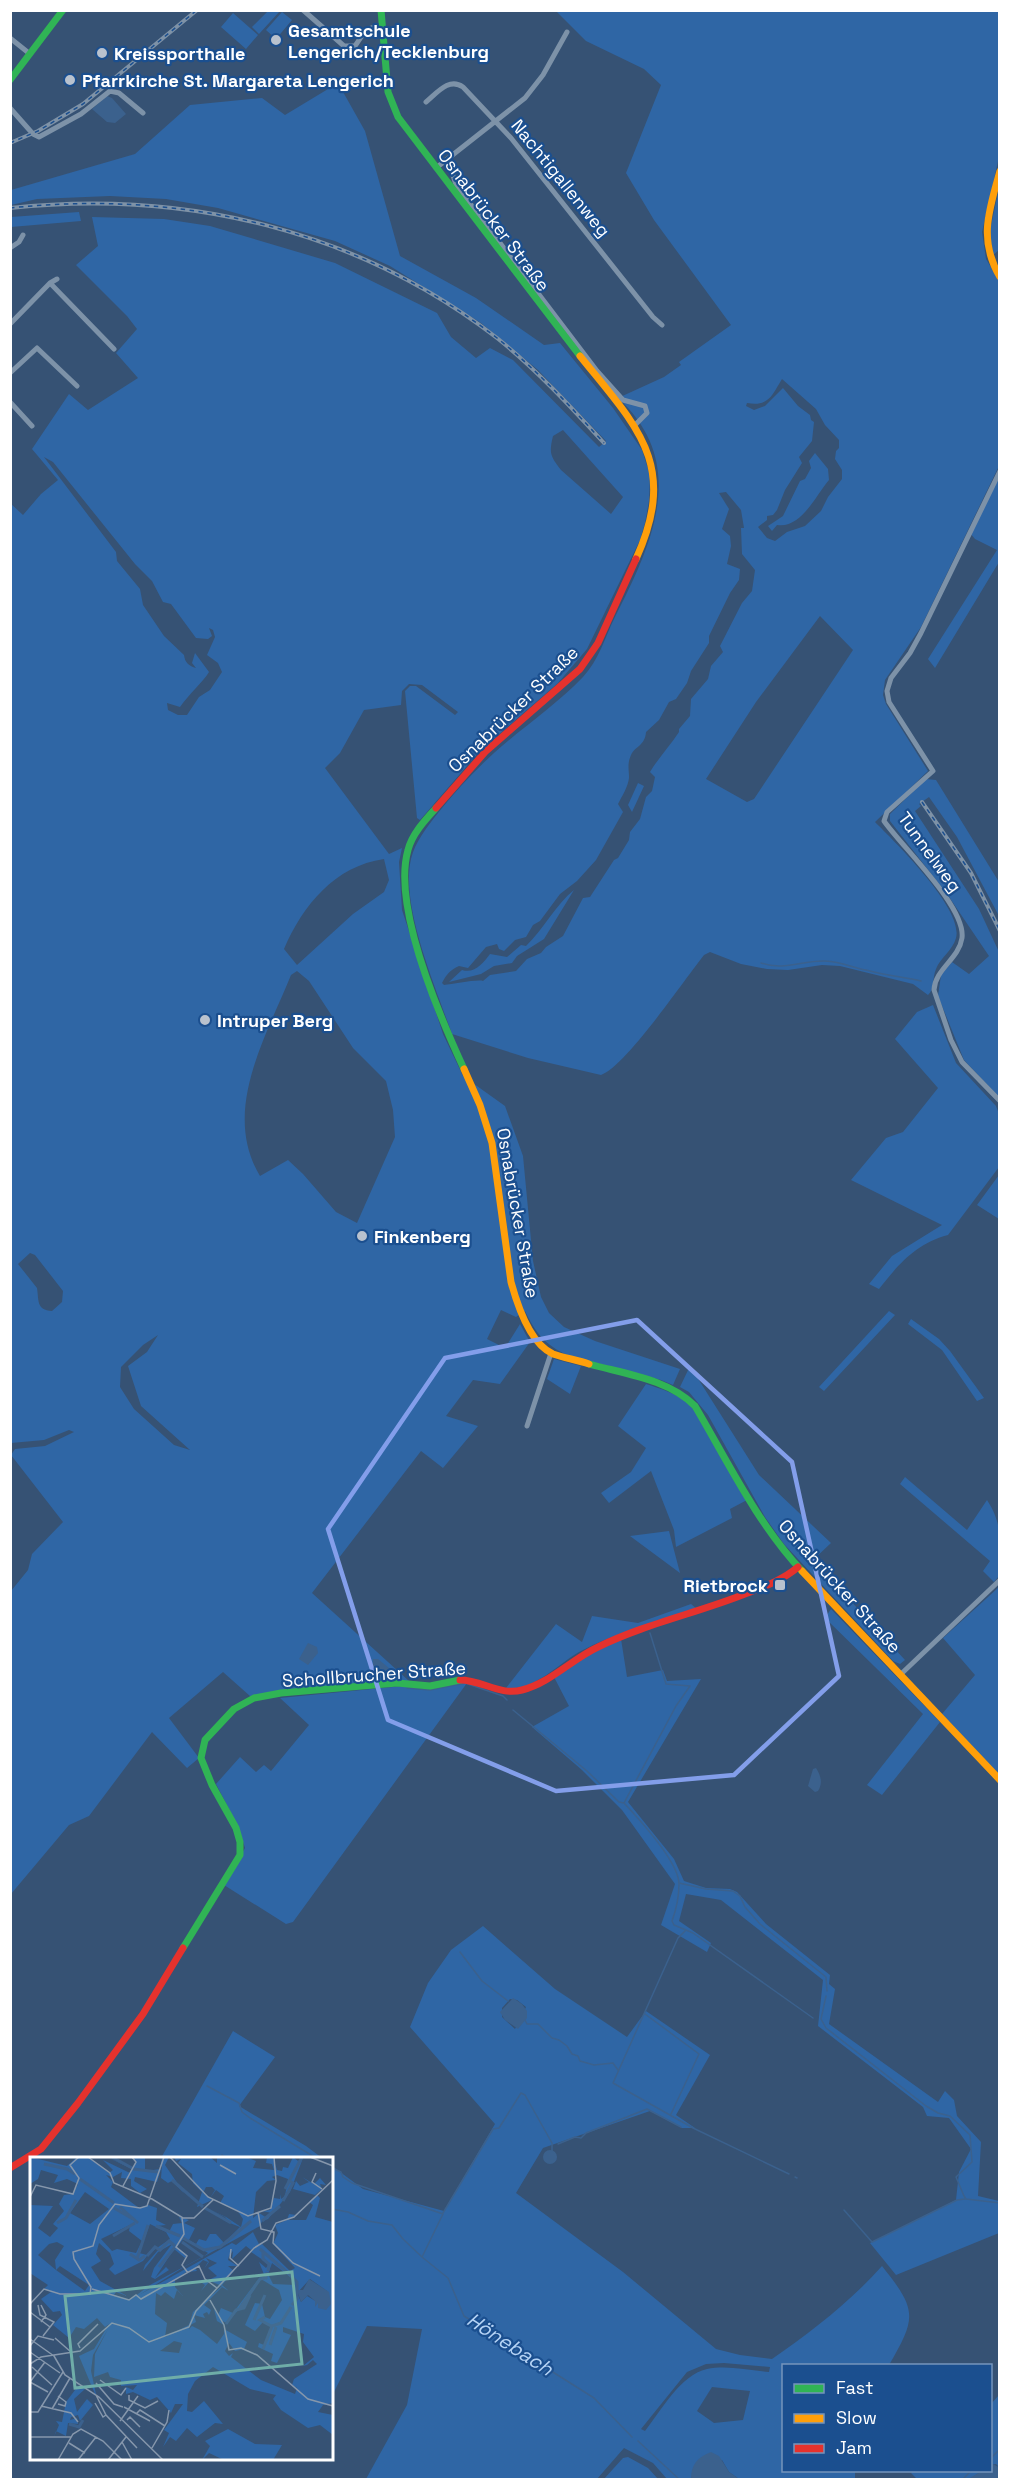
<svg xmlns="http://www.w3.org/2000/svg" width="1010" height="2490" font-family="'Space Grotesk',sans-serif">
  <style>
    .green { fill: #2f66a5; fill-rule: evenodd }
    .water { fill: #3b618d }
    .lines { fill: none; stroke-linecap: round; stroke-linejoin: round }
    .stream { stroke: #3b618d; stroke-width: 1.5 }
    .street { stroke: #7d92a8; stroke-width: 5 }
    .fast { stroke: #30b455; stroke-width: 7 }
    .slow { stroke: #ff9f0a; stroke-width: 7 }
    .jam { stroke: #e5322d; stroke-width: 7 }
    .rail-casing { stroke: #7e92a7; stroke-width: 4 }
    .rail { stroke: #1b4f8f; stroke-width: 1.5; stroke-dasharray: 4.5; stroke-linecap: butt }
    .marked { fill: none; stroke: #839eea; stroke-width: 4.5; stroke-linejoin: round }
    .poi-dot { fill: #b9c2ce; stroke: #1b4f8f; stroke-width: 2 }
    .labels { text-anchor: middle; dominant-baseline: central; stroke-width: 4.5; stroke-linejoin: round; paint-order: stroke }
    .poi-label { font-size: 18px; font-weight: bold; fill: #fff; stroke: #1b4f8f; text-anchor: start }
    .street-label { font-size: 18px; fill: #fff; stroke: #1b4f8f }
    .water-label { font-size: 20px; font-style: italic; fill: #b5d3f5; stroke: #1b4f8f }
    .inset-river { fill: none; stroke: #3b618d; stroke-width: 3 }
    .inset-road { fill: none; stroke: #8697ac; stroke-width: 1.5 }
    .view { fill: #6fada8; fill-opacity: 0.15; stroke: #6fada8; stroke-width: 3 }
    .inset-edge { fill: none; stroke: #fff; stroke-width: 3 }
  </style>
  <rect width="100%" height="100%" fill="#365274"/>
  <path class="green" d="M268 11H280L259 34 252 27Z
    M556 11H999V157L982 232 986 259 999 281V466L921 627 885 680 883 695 886 704 928 771 875 822C895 842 964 909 956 938 953 950 940 958 936 969 932 978 935 989 928 995L913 984 840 966 822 965 788 970 767 969 741 964 710 952 704 955C684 980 626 1066 601 1075L528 1058 452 1034C436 988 400 906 411 859 415 842 427 827 438 813 455 792 474 771 494 753 523 727 556 705 583 677 599 660 605 637 615 617 652 544 690 464 618 398L664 377 681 365 679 362 731 325 654 220 626 173 661 85 644 69 586 41ZM782 379 816 409 825 425 839 440V448L836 451 835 459 842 470V479L828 497 821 511 805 526 787 532 775 541 767 538 758 527 767 520V516L773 515 777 510 785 490 802 463 799 457 812 441 814 422 811 420 810 415 798 406 783 388 765 406 754 410 746 406 747 403C769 407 772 395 782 379ZM726 492 741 510 744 528H741L742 554 755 570 752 591 742 603 720 646 723 652 711 666 708 679 691 699 690 716 679 729V732C670 746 659 757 650 772L655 777 652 791 646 797 640 819 630 832 629 840 618 858 614 860 590 897 583 898 563 936 546 947 541 953 527 959 516 971 490 975 483 981C478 979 453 984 444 985L442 983C446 975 450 970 459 966L468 968 486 947 497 944 499 949 504 951 515 940 526 937 533 925 540 921 560 894 577 881 596 860 623 812 618 804C622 796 628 787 629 778 629 769 627 764 631 755 635 746 645 746 646 732L659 720 669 702 676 699 687 683 691 671 709 643V636L730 593 739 580 740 569 727 564 731 546 730 536 722 529 729 509 719 493ZM820 616 853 650 754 799 747 802 706 779 756 702Z
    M282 12 292 20 276 39 266 30Z
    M233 13 258 35 246 49 221 27Z
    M338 83 365 131 400 256 476 298 544 345 560 343 613 408 642 450 650 475 649 501 645 523 640 540 587 649 558 683 480 751 420 820 417 818 405 691 410 686H416L455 715 458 712 422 685 409 684 402 691 401 705 364 710 340 753 325 768 389 854 402 848 399 862 402 910 443 1034 463 1076 505 1106 523 1156 533 1261 541 1297 549 1313 564 1327 595 1341 680 1369 673 1385 661 1380 567 1355C545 1345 535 1332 525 1311L516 1317 501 1310 487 1339 505 1348 520 1324 530 1342 500 1384 473 1380 446 1416 478 1426 443 1468 421 1451 312 1593 409 1681 250 1696 223 1672 169 1718 199 1758 187 1768 152 1732 89 1816 69 1825 11 1894V1591L28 1570 32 1554 63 1522 11 1455 15 1449 45 1446 74 1432 69 1430 44 1440 11 1443 10 503 23 515 41 494 58 480 32 449 69 394 88 410 138 378 116 353 137 329 127 316 76 265 98 246 92 217 164 219 210 226 335 263 437 313 451 337 476 358 490 348 513 360 599 447 606 441 538 370 481 323 390 266 335 241 218 208 166 199 110 196 37 199 11 205V190L135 154 190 105 262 98 285 115ZM563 430 623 497 611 514 561 470C550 456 549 453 553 436ZM44 457 53 462 135 564 152 581 163 602 171 604 196 638 208 639 212 636 209 628 213 630 215 637 207 655 218 663 222 672 210 690 199 697 187 715H178L168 710 167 703 180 707C188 695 203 682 209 672L195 653 192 663 196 668C189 666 185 663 184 655L164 636 143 605 140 589 117 561 116 552ZM384 859 389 880 384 892 353 914 297 965 284 949C303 905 335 866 384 859ZM297 971 309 981 353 1048 386 1081 393 1110 395 1137 357 1223 336 1212 303 1174 288 1160 260 1176C221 1111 266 1037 291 975ZM30 1253 35 1255 63 1291 62 1302 52 1311C36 1310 39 1300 37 1288L18 1264ZM158 1335 147 1352 128 1366 141 1406 190 1450 174 1445 134 1409 120 1387 121 1367 143 1345Z
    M999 188V250L992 256 990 230Z
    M79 212 81 221 11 227V217Z
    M815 453 828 469 829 480C816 495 801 529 777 525L772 531 768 526 783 516 800 481 805 479 811 468 809 461Z
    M999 477V562L935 668 928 659 997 550 975 539 970 533Z
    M926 779 936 780 999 882V916L957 837 929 797 919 804 921 806 915 811 979 909 999 952V1097L964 1060 938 996 941 975 952 962 969 974 989 956 947 894 890 821V814Z
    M638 783 644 786 632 812 628 805Z
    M574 890 544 939 517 956 512 963 494 966 481 974 449 982 462 970C475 974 483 963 490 954L507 957 521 945 526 946C543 930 556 904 574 890Z
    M933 1005 956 1063 996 1106 999 1114V1167L948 1235C915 1244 899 1264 879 1289L869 1284 892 1256 942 1225 851 1180 886 1138 903 1132 938 1088 895 1039 917 1012Z
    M999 1175V1219L977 1205Z
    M889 1311 895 1315 824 1391 819 1387Z
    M911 1319 939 1339 950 1351 984 1398 977 1401 942 1350 908 1324Z
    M554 1359 581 1366 570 1394 547 1379Z
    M690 1366 759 1475 831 1543 813 1560 905 1660 900 1664 893 1661 784 1544 765 1517 708 1415 689 1392 680 1387Z
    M646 1384C661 1389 676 1393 688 1403 711 1422 732 1473 747 1500L730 1509 732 1518 676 1547 674 1530 651 1471 609 1503 601 1493 631 1472 646 1448 618 1426Z
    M905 1477 967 1530 987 1500C1004 1526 1000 1545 999 1576L994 1582 983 1571 990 1561 900 1484Z
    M669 1531 680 1573 630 1536Z
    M999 1587V1774L942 1714 975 1675 943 1638Z
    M691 1604 697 1609C658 1622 616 1632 579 1652 558 1664 533 1692 506 1688L556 1624 582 1642 592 1616 638 1623Z
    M831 1609 940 1722 882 1795 867 1785 923 1714 825 1618Z
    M621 1639 627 1677 663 1670 667 1681 701 1679 628 1802 674 1859 684 1881 706 1888 730 1889 737 1892 766 1924 830 1975 829 1984 835 1989 829 2024 938 2102 945 2091 954 2100 957 2116 981 2142 978 2196 999 2201V2233L896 2275 870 2243 956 2200 959 2172 971 2149 949 2118 927 2116 923 2107 818 2026 823 1980 721 1900 686 1894 679 1921 711 1943 707 1952 661 1925 675 1884 622 1810 582 1770 532 1727 569 1706 554 1677 582 1658Z
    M457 1683H467L293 1922 286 1924 224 1885 245 1848 239 1828 216 1784 240 1757 256 1772 264 1765 271 1771 309 1725 280 1698 403 1686 427 1690Z
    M483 1926 555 1989 627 2037 646 2011 710 2055 676 2115 695 2128H682L650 2111 543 2148 516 2193 623 2272 716 2349 740 2355 772 2359C812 2331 849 2303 882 2266 917 2310 917 2317 889 2365L784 2366V2470L855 2471V2479H739L729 2472 722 2460 691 2477V2479H667L653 2463 624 2448 597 2479H366L407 2405 422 2329 367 2326 332 2396V2166L363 2189 444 2211 495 2124 410 2027 428 1983 451 1950ZM510 1999 517 2000 526 2007 515 2029 502 2017V2008ZM724 2363 770 2367 769 2372C749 2370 726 2365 707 2369 680 2375 661 2411 645 2431L641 2429 687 2372 706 2364ZM712 2387 750 2391 743 2420 714 2423 697 2411Z
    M233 2031 275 2057 239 2106 306 2146 322 2158H161Z
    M999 2395V2467L996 2464 991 2465V2404Z
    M628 2457 648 2468 658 2479H604L623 2458Z
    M914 2470 982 2471 968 2480 917 2479 911 2473Z"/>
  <path class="water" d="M107 96 112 98 126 114 115 123 107 122 92 109Z
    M308 1643 317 1647 318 1653 308 1665 299 1659Z
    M373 1659H378L395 1673 396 1676 392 1680H384L373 1668Z
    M816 1768C821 1776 823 1783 818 1791L815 1792 808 1786 813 1769Z
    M513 1998 522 2004 527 2011V2018L518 2029 505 2020 500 2012Z
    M543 2157a7 7 0 1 1 14 0a7 7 0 1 1-14 0Z
    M711 2452 719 2456 729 2472 739 2479H691C691 2464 698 2457 711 2452Z
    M992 2464 999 2467V2479H968L982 2471 990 2470Z"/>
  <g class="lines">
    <path class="stream" d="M761 963C784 971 803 960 825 961 843 962 850 967 866 970 884 975 903 977 921 981
      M407 1688 430 1690 465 1683 503 1696 507 1700
      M513 1710 587 1771 619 1802 624 1803C639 1819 679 1862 679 1884 679 1896 676 1910 672 1921L674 1925 693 1933 813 2018
      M624 1803 676 1706 690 1686 666 1684 650 1633
      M679 1883 706 1889 733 1891 740 1896 745 1907 760 1924 826 1977 827 1991
      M686 1930 678 1938 613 2083 693 2128 789 2174
      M460 1952 482 1981 508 2001
      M826 1996 821 2019 826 2028 926 2106 938 2113 950 2116 970 2135 972 2162 956 2177 964 2196 966 2199 1000 2203
      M645 2014 699 2054 671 2114
      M525 2020 527 2024H538L552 2038 559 2040 567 2046 572 2054 578 2056 580 2061 594 2065 613 2063 618 2070
      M207 2086 239 2103 242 2112 250 2118 316 2158
      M558 2144 575 2137 581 2138 586 2133 647 2109 681 2127
      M222 2155 226 2158
      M332 2168 341 2172 343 2177 352 2183 443 2214 422 2257 448 2278 464 2316 594 2398 632 2437
      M795 2177 797 2178
      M332 2209 348 2212 368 2221 392 2225 403 2239 422 2257
      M844 2210 872 2242 957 2200 965 2199
      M443 2213 493 2129 499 2128 521 2093 525 2095 552 2143V2151
      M638 2441 680 2480
      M990 2459 999 2450
      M962 2480 972 2470"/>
    <path class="street" d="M303 10 344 46H355C364 33 365 27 382 26
      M10 38 30 54
      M426 102C437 93 449 77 463 87L511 138 653 317 662 325
      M10 108 33 134 39 137 81 114 110 91 119 93 143 113
      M448 159 456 185 597 371 623 400 645 406 647 413 635 425
      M436 168 525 98 543 75 567 32
      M10 248 19 242 23 235
      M50 283 114 349
      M10 324 50 283 57 279
      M10 373 37 348 77 386
      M10 402 32 426
      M1000 471 921 633 910 653 891 678 887 691 889 702 933 771 887 812 884 821C902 847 966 907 962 938 959 959 935 969 934 990L951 1040 962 1062 1000 1101
      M527 1426 551 1353
      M900 1675 1000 1580"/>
    <path class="fast" d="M381 10 388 92 398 117 580 356
      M10 80 63 10
      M436 808C425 820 412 834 408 850 392 906 440 1017 464 1069
      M589 1364C625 1374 668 1379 695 1406 728 1462 757 1523 802 1571
      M183 1948 240 1855V1842L236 1828 212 1785 201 1758 205 1740 234 1709 254 1698 281 1693 397 1683 430 1686 460 1680"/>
    <path class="slow" d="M1000 171C989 210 978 240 1000 277
      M580 356C637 427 679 464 636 559
      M464 1069 480 1105 492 1143 511 1282C517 1304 530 1344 553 1354 564 1358 578 1360 589 1364
      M802 1571 1000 1780"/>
    <path class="jam" d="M436 808 486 751 580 669 598 643 636 559
      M460 1680C482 1680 500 1696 522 1690 550 1683 572 1659 598 1647 645 1624 697 1613 745 1594 763 1587 783 1580 798 1567
      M10 2168 41 2149 78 2103 143 2014 183 1948"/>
    <defs>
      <path id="rail" d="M10 143 38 131 83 104 197 10
        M10 208C185 189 357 230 497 338 536 369 570 406 604 443
        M922 802 971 873 1000 931"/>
    </defs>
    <use href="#rail" class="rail-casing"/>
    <use href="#rail" class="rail"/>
  </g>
  <path class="marked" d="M637 1320 792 1462 839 1676 734 1775 556 1791 388 1720 328 1529 445 1358Z"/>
  <g class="poi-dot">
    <circle cx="276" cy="40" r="6"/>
    <circle cx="102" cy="53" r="6"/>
    <circle cx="70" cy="80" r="6"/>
    <circle cx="205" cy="1020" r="6"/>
    <circle cx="362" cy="1236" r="6"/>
    <rect x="774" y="1579" width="12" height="12" rx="3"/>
  </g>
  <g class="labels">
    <g class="poi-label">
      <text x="288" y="30">Gesamtschule<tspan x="288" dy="21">Lengerich/Tecklenburg</tspan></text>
      <text x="114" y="53">Kreissporthalle</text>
      <text x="82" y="80">Pfarrkirche St. Margareta Lengerich</text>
      <text x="217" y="1020">Intruper Berg</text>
      <text x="374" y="1236">Finkenberg</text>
      <text x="768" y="1585" text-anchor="end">Rietbrock</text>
    </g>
    <g class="street-label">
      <text transform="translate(561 178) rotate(51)">Nachtigallenweg</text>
      <text transform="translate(494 220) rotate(53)">Osnabrücker Straße</text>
      <text transform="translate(513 709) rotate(-44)">Osnabrücker Straße</text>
      <text transform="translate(930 852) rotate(54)">Tunnelweg</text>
      <text transform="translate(518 1213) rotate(80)">Osnabrücker Straße</text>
      <text transform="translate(840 1586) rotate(48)">Osnabrücker Straße</text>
      <text transform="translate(374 1674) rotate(-4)">Schollbrucher Straße</text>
    </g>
    <g class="water-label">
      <text transform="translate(510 2344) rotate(33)">Hönebach</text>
    </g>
  </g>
  <g transform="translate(30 2157)">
    <rect width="303" height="303" fill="#365274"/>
    <path d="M0 0 37 9 47 0H58L79 16 83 13 73 3 100 16 102 12 77 0 102 11 106 5 103 0H115V14L131 12 127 25 105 20 104 24 117 32 110 36 101 29V22L91 21 92 15 83 20 76 18 83 25 81 30 109 51 118 48 127 51 126 63 136 68 126 69 139 75 143 67 152 66 149 60 159 63 154 66 165 71 159 83 166 87 169 82 176 84 180 77H186L194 86 210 70 200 66 195 60 174 50 196 60 211 70 213 62 207 53 190 46 194 39 186 33 180 41 185 33 182 30H176L173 36 182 43 167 50 172 35 163 26 162 17 148 6 151 2 146 4 144 0H180L187 6V0H216L226 4 223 11 244 13 242 7 236 6 237 0H243L247 13 252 14 253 10 258 11 263 0 268 4 273 1 260 35 238 62 232 64 230 69 154 110 109 138 202 86 206 88 223 75 229 87 221 93 216 89 202 102 203 94 199 99 198 103 208 109H198L204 114 192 128 199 134 192 130 174 148 181 153 179 158 177 155 173 157 175 161 164 158 166 165 162 167 159 170V172L162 169 170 173 187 187 194 177V172L217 185 214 192 205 194 199 186 195 194 199 199 203 196 201 200 231 223 265 237 267 231 262 228 264 222 287 207 283 203 277 208 273 209 284 200 273 185 274 177 253 170V175L261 178 247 206 241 204 243 197 228 190 229 186 234 188 242 169 233 165 225 174 215 168 225 146 232 147 235 160 240 162 252 143 249 133 231 122 221 137 211 147V150L216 147 214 152 210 151 197 166 192 164 194 168 187 164 184 152 188 158 191 151 203 156 227 124 230 121 235 120 229 105 236 111 239 107 221 95 226 90 232 87 260 114 265 111 243 87 248 76 245 68 257 63 259 57 266 58 258 63H276L283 48 279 45 287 38 290 41 285 60 303 65V246L293 248 288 255 303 258V278L290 268 278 271 251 253 243 242 246 238 220 232 183 210 165 224 158 237 157 254 162 255 174 244 193 267 185 266 167 280 157 271 146 284 140 280 133 290 139 276 134 273 153 247H145L141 256 127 240 120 243 103 235 96 237V230L103 233 107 228 91 229V223L80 220 78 215 64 220 65 197 78 172 63 198 61 214 66 237H65L49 199 64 192 79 167 75 170 67 161 54 172 46 170 39 181 23 168 32 158 30 154 23 155 11 142 21 135 14 132 18 128 0 116V48L23 49 8 71 20 80 28 71 23 67 34 54 29 47 34 38 43 37 48 27 37 22 24 26 28 18 11 13 8 22 0 27ZM247 18 258 22 255 39 251 42V37L250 42 244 41 240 53 232 54 242 56 237 61 229 56 223 61 226 35 237 24 246 23 242 20ZM55 35 79 52 60 67 40 56ZM120 67 136 75 140 82 117 98 109 96ZM100 68 99 74 112 84 106 96 87 92 82 94 71 82ZM154 81 178 96 173 100 152 84 172 100 120 128 100 143 84 138 86 135 97 139 70 124 61 110 71 104 66 97 69 86 80 96 84 107 79 112 85 118 113 104 124 90 129 92 115 108 113 114 128 95 142 87 124 111 121 120 125 122 139 113 136 110 125 121 144 92 155 101 157 98 147 90ZM27 85 34 89 25 103 26 113 8 98 19 87ZM176 101 187 106 178 111 187 119 172 126 175 128 171 134 180 124 192 129 163 155 159 168 135 180 137 166 125 157 126 136 131 139 135 135 144 142 147 133 153 139 145 130V123L156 115 167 114 165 111 173 103 178 105 174 112 179 105ZM242 106 263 122 265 128 243 127 238 117ZM30 109 59 128 55 134 26 113ZM280 122 297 134 291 138 289 151V146L277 139 271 145 267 136ZM144 184 152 186 149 196 130 194ZM132 0H139L135 8 154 36 142 24 138 26 131 21 132 8 125 10 131 8ZM272 20 284 27 290 21 296 28 290 27 292 32 285 38 263 32 266 24 270 29 279 25ZM48 229 55 232 44 242 47 255 57 242 63 248 50 264 48 258 41 260 40 263 47 261 48 267 38 266 36 279 26 274 24 280 29 268 26 264 32 265 36 245ZM198 272 225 287 252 288 243 303H194L179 296 172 303 180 289 175 284Z" fill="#2f66a5" fill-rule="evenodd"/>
    <path d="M279 122 299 135 301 147 296 153 288 151V146L285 150V144L278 138 271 145 267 133H273Z" fill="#3b618d"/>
    <path class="inset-river" d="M82 0 102 11M14 7 37 12 45 17M103 12 128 15M50 22 84 46M142 23 173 50M255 32 272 0M253 44 263 26 258 23M90 50 108 66M84 51 103 62M175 51 201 66M232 64 250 49M27 66 36 61 46 43M126 69 150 79M83 79 105 66M153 81 174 93 190 90 221 64M152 85 173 100M230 92 258 116M233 95V102L239 107 238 114M100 97 109 103 115 99M117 99 125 90 130 93 139 84 145 89M107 102 118 68M129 110 145 90M258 116 267 125V142L262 148M210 151 230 122 236 121 237 115M235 160 230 163 241 169M224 163 235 138M196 167 206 153 214 151 220 138M240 188 246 170M233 192 242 169 251 166 261 150M39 267 49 270 53 263"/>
    <path class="inset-road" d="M58 0 80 16 84 26 122 42 153 61H164L183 43M140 0 178 40 218 59 241 51 246 24 244 0M280 0 303 9M190 8 206 17M286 16 282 25 292 32M93 29 106 5 102 0M0 40 6 28 43 37 49 21 40 8 49 0M228 55 231 72 244 75 243 86 263 106 290 119M152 61 154 77 146 90 157 99 152 108 158 116M201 92 200 101 209 109M62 132 99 143 106 138 111 142 169 109 175 122 187 131M180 143 194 168 199 193 211 191 227 198 278 242 303 249M0 147 14 132 30 137H60L61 130 44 102 43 95 63 89 69 68 85 47 110 51 117 49 134 0M8 148 10 158 24 165 13 179M11 148 16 158 11 165M0 155 20 170M25 181 41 195M0 182 24 199M0 189 8 179 24 183M50 191 48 187 68 167M0 195 30 216M24 199 35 218 69 240 133 303M0 207 11 200 50 194 82 166 99 171 119 185 159 170 166 154 224 91 237 83 246 66 264 60 303 23M2 210 22 228M70 223 91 238 96 231M0 225 15 205M0 225 18 235M66 226 84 247 93 250M66 238 76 258 107 291M99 238V243L115 251 128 244M28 239 36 245 35 249 28 247M65 246 73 260 76 258M11 249 41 256 48 265M94 250 120 264M22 252 40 221M0 255H8L33 215M106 257 110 253 135 269M97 263 100 260 110 270M90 264 108 239M0 280H41M92 285 102 303M39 286 55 296M122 291 137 265 139 253M28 303 43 277 51 272 73 284 92 303M48 303 66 280M78 303 96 280"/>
    <path class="view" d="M262 115 272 207 45 231 35 139Z"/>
    <rect width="303" height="303" class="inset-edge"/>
  </g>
  <rect width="1010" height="2490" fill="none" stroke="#ffffff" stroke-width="24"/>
  <rect x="782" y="2364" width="210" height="108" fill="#1b4f8f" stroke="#7695bc" stroke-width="1.5"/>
  <rect x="794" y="2384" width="30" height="9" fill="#30b455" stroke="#7695bc" stroke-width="1.5"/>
  <text x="836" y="2394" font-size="18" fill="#ffffff">Fast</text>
  <rect x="794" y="2414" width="30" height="9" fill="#ff9f0a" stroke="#7695bc" stroke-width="1.5"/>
  <text x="836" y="2424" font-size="18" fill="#ffffff">Slow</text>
  <rect x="794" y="2444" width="30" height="9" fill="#e5322d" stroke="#7695bc" stroke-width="1.5"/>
  <text x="836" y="2454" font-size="18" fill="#ffffff">Jam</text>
</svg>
